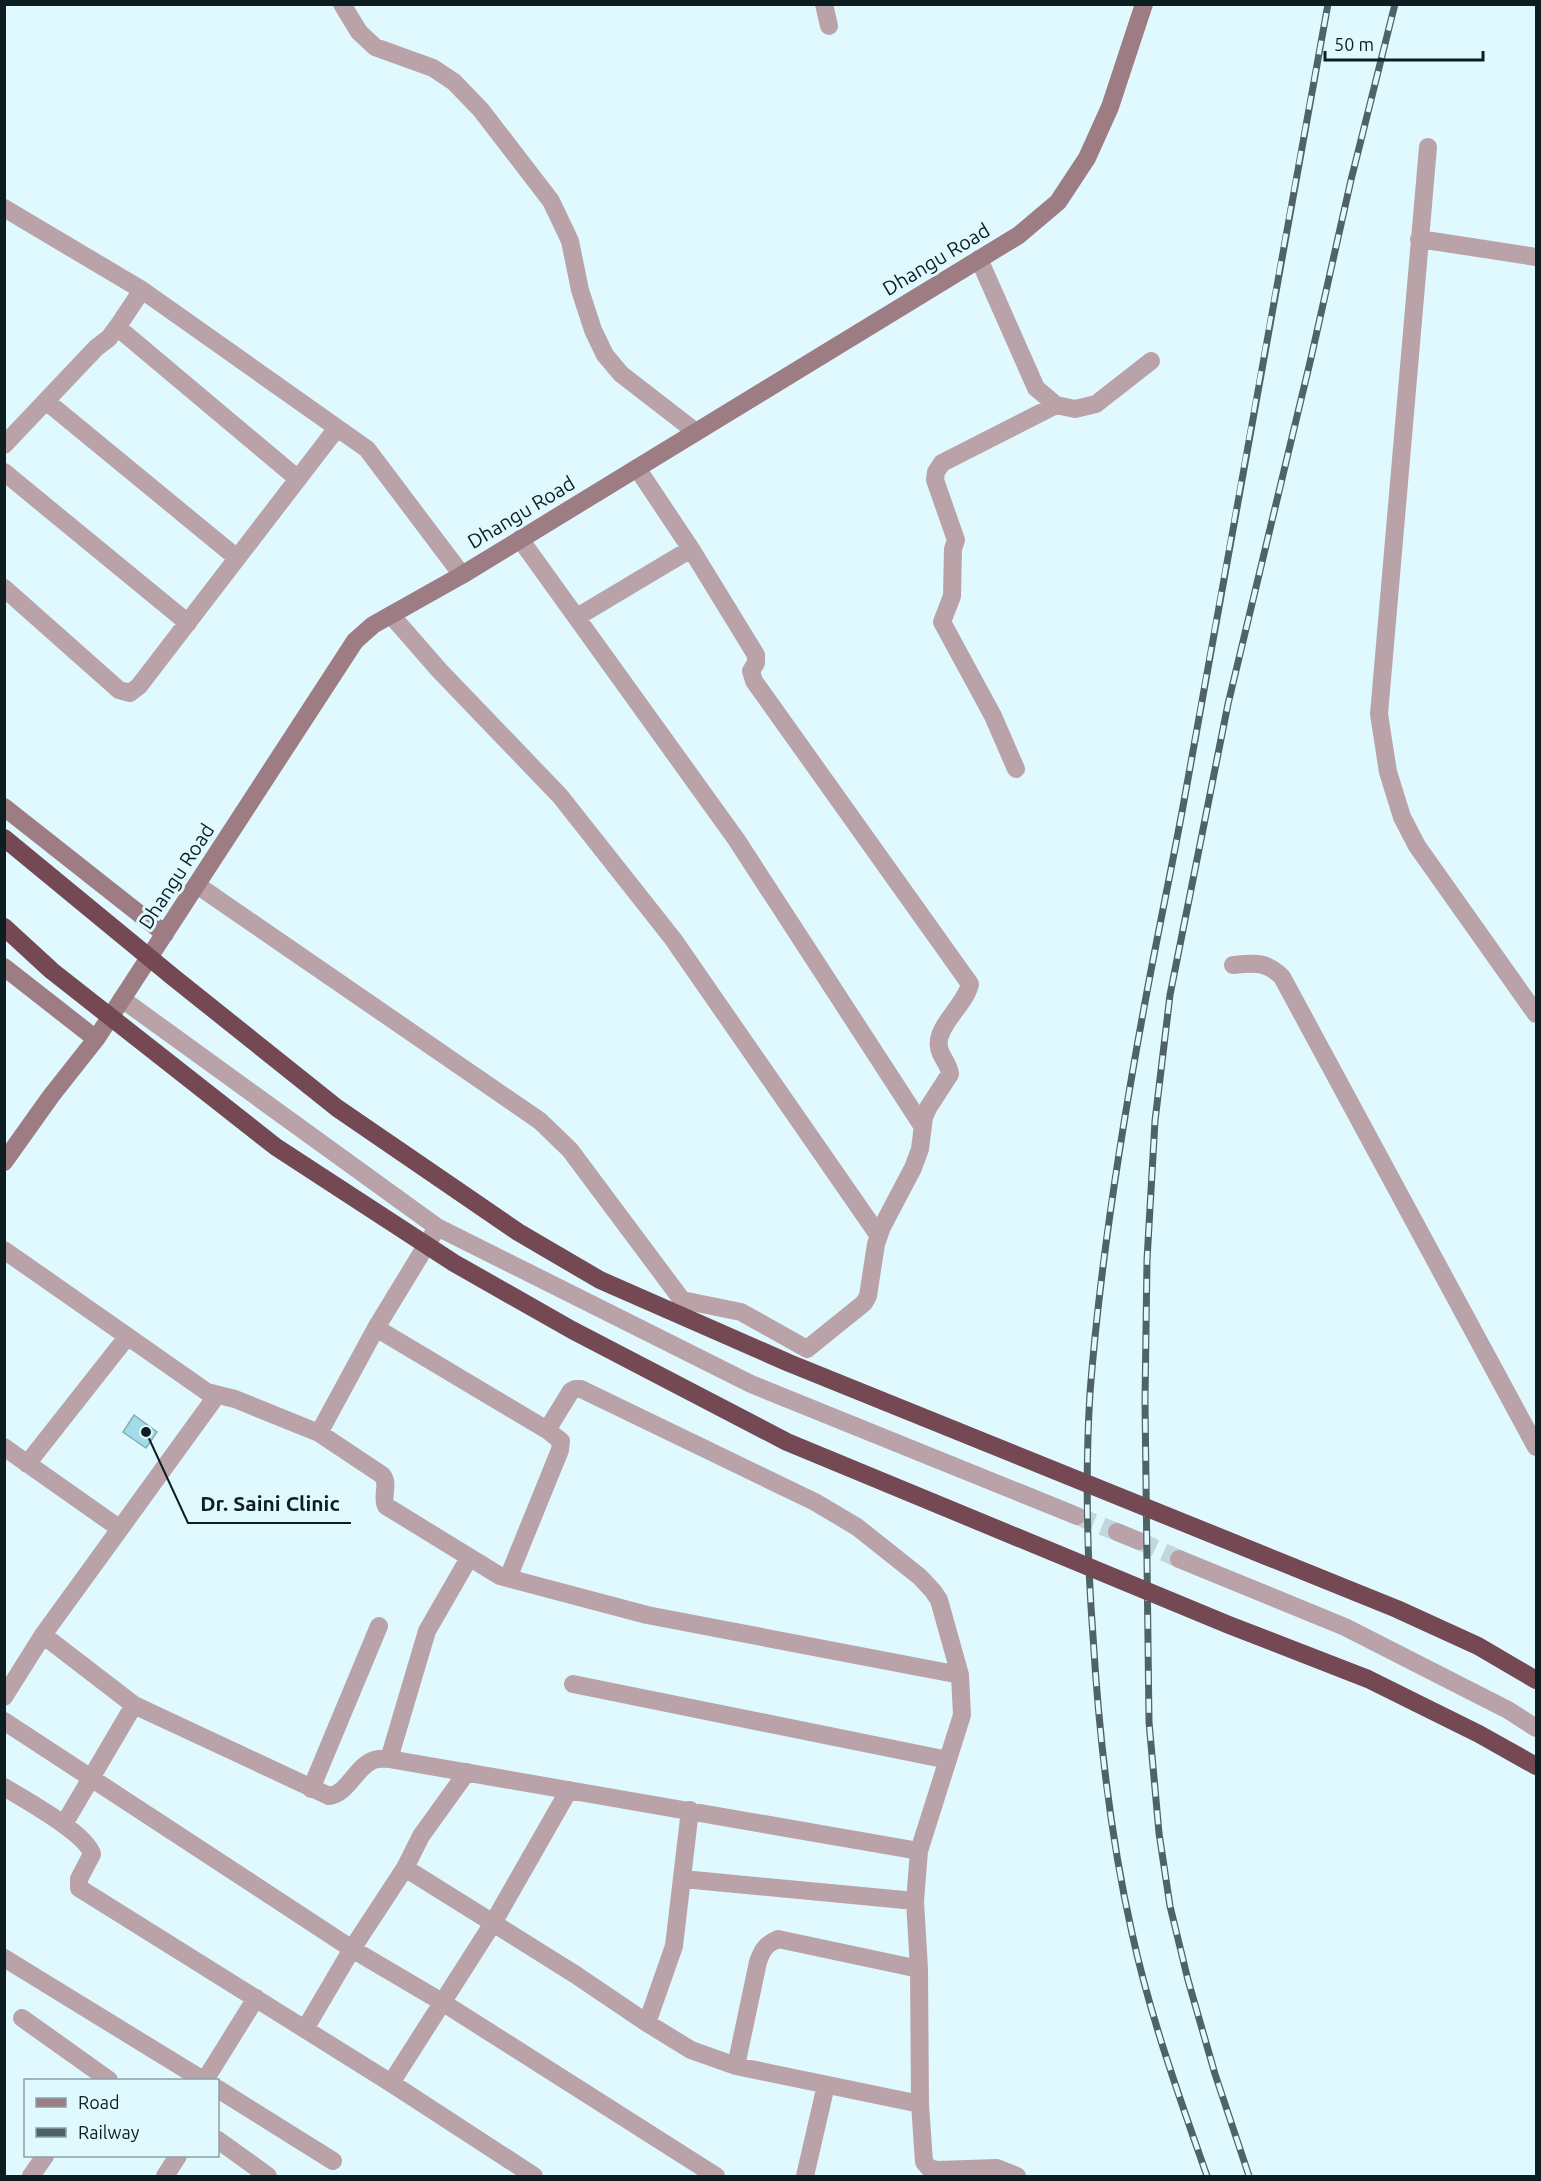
<svg xmlns="http://www.w3.org/2000/svg" width="1541" height="2181" font-family="Ubuntu,sans-serif">
  <style>
    .building { fill: #a2dce6; stroke: #84afb6; stroke-width: 1.5 }
    .lines { fill: none; stroke-linecap: round; stroke-linejoin: round }
    .street-tunnel { stroke: #c0d8dd; stroke-width: 18; stroke-dasharray: 18 9; stroke-linecap: butt }
    .street { stroke: #baa3a8; stroke-width: 18 }
    .secondary { stroke: #9d7c83; stroke-width: 18 }
    .rail-casing { stroke: #4f6366; stroke-width: 7 }
    .rail { stroke: #dff9fe; stroke-width: 4.5; stroke-dasharray: 14; stroke-linecap: butt }
    .highway-bridge { stroke: #744954; stroke-width: 18 }
    .labels { text-anchor: middle; dominant-baseline: central; stroke-width: 6; stroke-linejoin: round; paint-order: stroke }
    .street-label { font-size: 20px; fill: #0d1e21; stroke: #dff9fe }
    .leader { fill: none; stroke: #0d1e21; stroke-width: 2 }
    .callout-dot { fill: #0d1e21; stroke: #dff9fe; stroke-width: 2 }
    .callout-label { font-size: 21px; text-anchor: middle; font-weight: bold; fill: #0d1e21; stroke: #dff9fe; stroke-width: 6; stroke-linejoin: round; paint-order: stroke }
  </style>
  <rect width="100%" height="100%" fill="#dff9fe"/>
  <path class="building" d="M134 1415 157 1432 146 1448 123 1432Z"/>
  <g class="lines">
    <path class="street-tunnel" d="M1077 1516 1117 1532
      M1139 1541 1179 1559"/>
    <path class="street" d="M342 4 359 32 375 47 433 68 454 82 481 110 551 201 570 241 580 290 593 330 605 355 621 374 696 432
      M824 4 829 26
      M1428 147 1379 714 1388 772 1402 817 1417 846 1536 1014
      M4 208 142 290 367 449 462 575
      M1419 239 1536 257
      M979 259 1036 388 1056 405 1075 409 1096 404 1151 361
      M117 327 298 479
      M46 401 237 558
      M4 445 96 348 109 338 120 323 142 290
      M4 472 188 623
      M520 539 736 839 923 1127
      M4 588 119 690 130 693 139 686 337 428
      M391 615 439 670 560 796 673 939 879 1236
      M577 617 691 549
      M1016 769 993 716 942 622 952 596 953 549 956 540 935 480 936 472 942 463 1056 405
      M197 885 540 1121 570 1150 682 1300 741 1312 807 1349 864 1303 868 1296 876 1244 882 1227 913 1168 920 1149 924 1117 928 1108 950 1074C949 1063 940 1057 939 1047 935 1027 966 1004 970 984L754 681 751 671 756 663V655L691 549 637 468
      M1233 965C1254 963 1266 961 1282 977L1536 1447
      M122 999 437 1227 751 1384 1077 1516
      M4 1250 207 1392 235 1399 319 1433 382 1475C390 1484 381 1496 386 1506L500 1576 647 1615 960 1675
      M376 1328 547 1430 561 1441 560 1450 508 1578
      M547 1430 571 1391 575 1389H581L815 1502 857 1527 920 1577 933 1591 939 1600 960 1675 962 1715 919 1851 915 1901 919 1969 920 2104 924 2162 929 2168 937 2170 997 2168 1017 2176
      M319 1433 376 1328 435 1231
      M4 1447 119 1528
      M27 1464 127 1337
      M1117 1532 1139 1541
      M1179 1559 1345 1627 1508 1710 1536 1728
      M43 1635 134 1705 329 1796C348 1794 356 1766 374 1760 379 1758 384 1759 389 1759L919 1851
      M573 1684 948 1760
      M4 1697 43 1635 217 1395
      M4 1721 352 1949 442 2002 716 2176
      M389 1759 427 1631 469 1558
      M4 1787C24 1799 86 1833 92 1854L79 1879V1888L391 2083 534 2176
      M311 1789 379 1626
      M64 1824 134 1705
      M405 1868 576 1975 647 2023 691 2050 736 2066 920 2104
      M683 1879 915 1901
      M4 1958 203 2080
      M22 2018 109 2080
      M647 2023 674 1946 690 1810
      M305 2029 352 1949 405 1868 421 1836 467 1772
      M736 2066 758 1962C762 1950 766 1944 778 1939L919 1969
      M205 2080 256 1998
      M391 2083 493 1923 569 1790
      M218 2089 333 2161
      M218 2140 268 2176
      M31 2176 45 2156
      M165 2176 178 2156
      M805 2176 826 2085"/>
    <path class="secondary" d="M4 807 165 934
      M4 967 96 1039
      M4 1162 51 1096 96 1039 355 641 373 625 462 575 1019 235 1058 202 1087 158 1110 107 1144 4"/>
    <defs>
      <path id="rail" d="M1207 2176C1179 2096 1150 2016 1132 1933 1110 1835 1099 1736 1093 1636 1087 1555 1085 1474 1090 1393 1100 1262 1122 1126 1146 997 1158 932 1172 867 1184 801 1231 536 1279 270 1328 4
        M1249 2176 1215 2074 1188 1980 1170 1906 1159 1833 1149 1722 1145 1401 1147 1260 1155 1121 1170 995 1228 704 1311 358 1351 180 1395 4"/>
    </defs>
    <use href="#rail" class="rail-casing"/>
    <use href="#rail" class="rail"/>
    <path class="highway-bridge" d="M4 838 173 977 337 1108 518 1232 600 1280 789 1363 1397 1609 1478 1646 1536 1680
      M4 927 52 971 276 1147 454 1263 572 1330 787 1442 1229 1625 1368 1679 1479 1734 1536 1766"/>
  </g>
  <g class="labels">
    <g class="street-label">
      <text transform="translate(936 259) rotate(-31)">Dhangu Road</text>
      <text transform="translate(521 512) rotate(-31)">Dhangu Road</text>
      <text transform="translate(176 876) rotate(-57)">Dhangu Road</text>
    </g>
  </g>
  <path class="leader" d="M146 1432L188 1523H351"/>
  <circle class="callout-dot" cx="146" cy="1432" r="6"/>
  <g class="callout-label">
    <text x="270" y="1511">Dr. Saini Clinic</text>
  </g>
  <rect width="1541" height="2181" fill="none" stroke="#0d1e21" stroke-width="12"/>
  <rect x="24" y="2079" width="195" height="78" fill="#dff9fe" stroke="#8ba1a6" stroke-width="1.5"/>
  <rect x="36" y="2098" width="30" height="9" fill="#9d7c83" stroke="#8ba1a6" stroke-width="1.5"/>
  <text x="78" y="2109" font-size="18" fill="#0d1e21">Road</text>
  <rect x="36" y="2128" width="30" height="9" fill="#4f6366" stroke="#8ba1a6" stroke-width="1.5"/>
  <text x="78" y="2139" font-size="18" fill="#0d1e21">Railway</text>
  <path d="M1325 51v9h158v-9" fill="none" stroke="#0d1e21" stroke-width="3"/>
  <text x="1334" y="51" font-size="18" fill="#0d1e21" stroke="#dff9fe" stroke-width="4.5" paint-order="stroke">50 m</text>
</svg>
